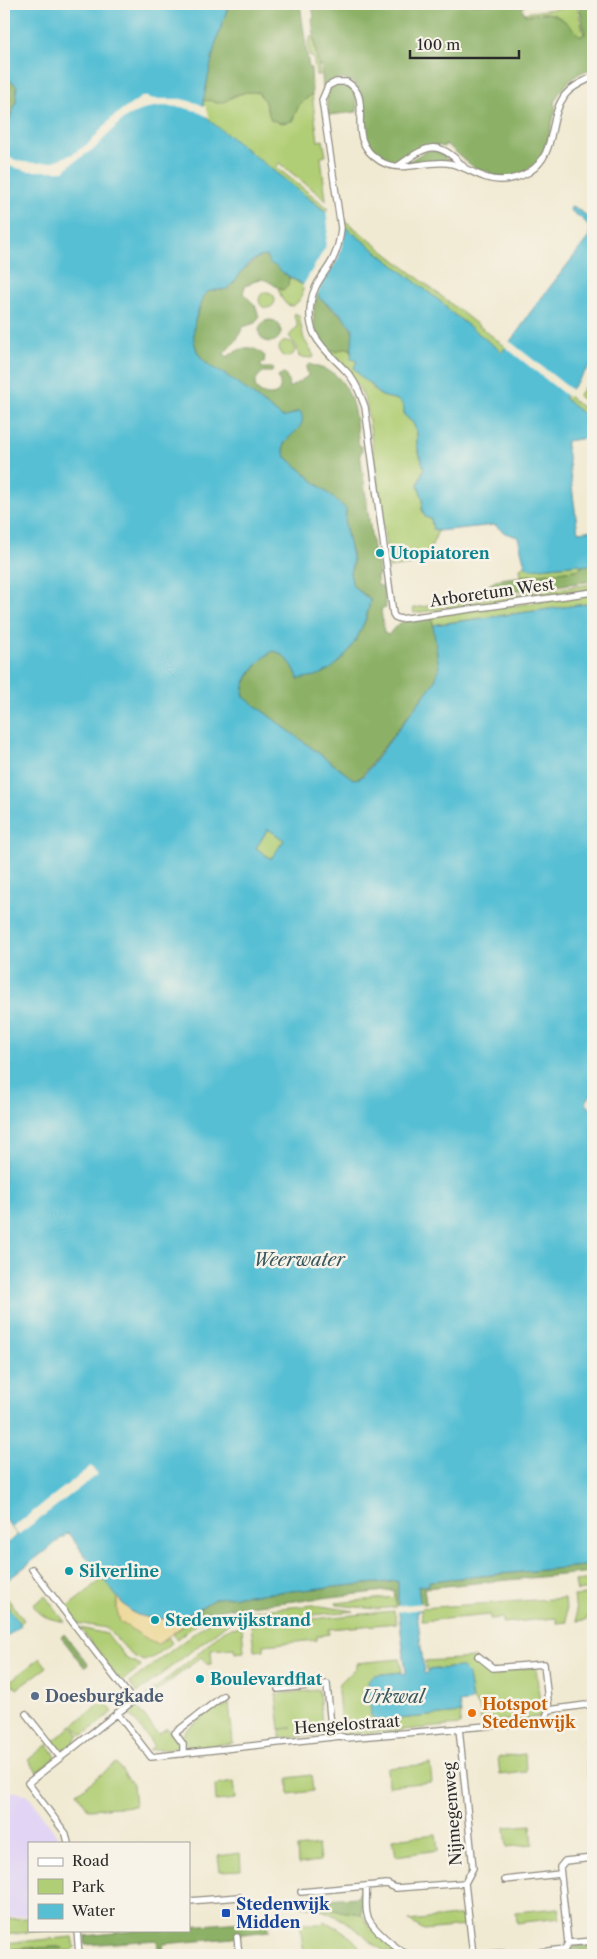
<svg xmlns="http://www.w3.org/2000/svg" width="597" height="1959" font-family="'Libre Caslon Text',serif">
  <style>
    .built { fill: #e1d4f4 }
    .green { fill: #b0ce75; stroke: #6e7c50 }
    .forest { fill: #8cb166; stroke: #5c6e48 }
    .sand { fill: #eeda9e; stroke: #8c8264 }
    .water { fill: #57bfd4; stroke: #417580; fill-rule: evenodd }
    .pier { fill: #f1ead3 }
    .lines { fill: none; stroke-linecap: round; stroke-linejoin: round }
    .minor-casing { stroke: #8e8a7f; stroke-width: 8 }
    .minor { stroke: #fff; stroke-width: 5.5 }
    .culture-dot { fill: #0f9aa8; stroke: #f7f3e8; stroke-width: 2 }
    .service-dot { fill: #5c6f8a; stroke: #f7f3e8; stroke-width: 2 }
    .food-dot { fill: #e8710a; stroke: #f7f3e8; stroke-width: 2 }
    .transit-dot { fill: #1a4fb4; stroke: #f7f3e8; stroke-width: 2 }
    .labels { text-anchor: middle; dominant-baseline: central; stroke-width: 5; stroke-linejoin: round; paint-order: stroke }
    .culture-label { font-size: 16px; font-weight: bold; fill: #0d838f; stroke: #f7f3e8; text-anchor: start }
    .street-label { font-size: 16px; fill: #2b2b2b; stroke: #f7f3e8 }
    .service-label { font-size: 16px; font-weight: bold; fill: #4e5e75; stroke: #f7f3e8; text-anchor: start }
    .food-label { font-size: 16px; font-weight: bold; fill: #c56008; stroke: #f7f3e8; text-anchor: start }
    .transit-label { font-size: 16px; font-weight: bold; fill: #164399; stroke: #f7f3e8; text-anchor: start }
    .water-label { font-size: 18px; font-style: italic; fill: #38575e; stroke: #f7f3e8 }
  </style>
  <rect width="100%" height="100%" fill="#f7f3e8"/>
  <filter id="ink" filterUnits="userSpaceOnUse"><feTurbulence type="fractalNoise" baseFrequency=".02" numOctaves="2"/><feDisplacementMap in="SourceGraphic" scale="10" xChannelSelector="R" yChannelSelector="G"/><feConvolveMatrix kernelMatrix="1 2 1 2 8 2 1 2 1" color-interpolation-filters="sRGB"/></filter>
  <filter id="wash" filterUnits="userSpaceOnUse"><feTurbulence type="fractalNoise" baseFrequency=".0096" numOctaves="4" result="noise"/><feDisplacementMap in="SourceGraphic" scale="20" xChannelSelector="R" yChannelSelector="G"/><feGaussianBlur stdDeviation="1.12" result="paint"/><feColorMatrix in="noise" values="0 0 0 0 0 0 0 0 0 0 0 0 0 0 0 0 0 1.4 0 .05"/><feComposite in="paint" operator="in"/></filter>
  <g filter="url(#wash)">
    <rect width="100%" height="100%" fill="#f1ead3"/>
    <path class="built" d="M4 1790 27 1794 62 1843H29V1915L4 1918Z"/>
    <path class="green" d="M577 6 584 35 580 36C570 26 560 13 544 13 538 13 532 16 525 15L523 13Z
      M310 37H313L320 75H316L313 57H310L308 41H310Z
      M4 75 16 102 4 135Z
      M246 92H258L264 100 271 120 292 121 299 105 312 94 318 141 323 140 326 156 321 157 326 200 279 163 276 167 327 207 328 213 212 124 204 112 203 101 211 100 216 103C228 101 235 95 246 92Z
      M343 219 506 347 502 353 447 309 446 306 344 226Z
      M289 277 304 286 300 300 293 306C283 306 282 297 278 289L283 290 288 285Z
      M259 300a8 8 0 1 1 16 0a8 8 0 1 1-16 0Z
      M295 313 299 316 304 339 314 356 313 358 299 357 297 347 289 336 297 327V322L294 317Z
      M279 349a8 8 0 1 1 16 0a8 8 0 1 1-16 0Z
      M323 345C331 347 336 354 345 348L351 349 350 352C359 363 370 389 380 395 391 401 406 395 404 415L413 423 417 432V446L424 468 418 485 423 499 422 509 425 517 431 519 433 529 438 531 424 563 389 568 367 406C359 380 341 364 323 345Z
      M591 378H593V408L578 396Z
      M567 395 593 416V422L564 398Z
      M579 564 582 566 580 569 575 570 521 576 520 568 525 565 530 569Z
      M593 584V589L447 609 446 604Z
      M593 595V603L437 624 434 634 432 616Z
      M442 604 443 609 414 613 413 608Z
      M268 829 284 840 272 859 256 848Z
      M104 1578 117 1597V1610L157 1645 168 1637 172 1643 153 1658 143 1661 132 1655 107 1628 76 1623 65 1609Z
      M593 1579V1589L577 1591 575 1581Z
      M4 1594 24 1620 20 1624 4 1602Z
      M593 1594V1615H587V1620L577 1621 574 1596Z
      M45 1596 65 1622C51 1619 41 1618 33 1605Z
      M395 1597 396 1607 377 1609 337 1605 336 1603Z
      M565 1598 567 1622 557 1623 556 1618 503 1623V1618L490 1619V1615L422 1621 421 1608Z
      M313 1605 354 1611 250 1621 249 1611Z
      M238 1611 239 1621 228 1623 137 1693 129 1683 214 1618Z
      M394 1611 397 1623 329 1629V1634L317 1636V1640L264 1645V1650L254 1651 251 1625Z
      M195 1617 200 1622 177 1639 173 1634Z
      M242 1626 244 1652 235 1653 234 1648 211 1650 212 1663 208 1665 201 1657 137 1707 158 1734 167 1728 177 1742 178 1746 175 1748 149 1750 154 1746 130 1714 125 1718 123 1715 194 1657 218 1635 227 1629Z
      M80 1628 107 1634 127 1659 141 1665 140 1667 121 1682Z
      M40 1658 47 1667 17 1689 10 1681Z
      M475 1658 487 1669 493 1671 536 1667 540 1704H545V1711L540 1717 481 1723 480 1709C465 1696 475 1682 461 1667L426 1670 425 1661Z
      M400 1659 402 1672 374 1675 377 1721 461 1713 460 1725 346 1735 336 1734 334 1725 341 1724 338 1691 339 1684 356 1667V1663Z
      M319 1690 322 1726 328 1725 329 1729 325 1735 280 1738V1729L292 1728 280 1729 276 1694Z
      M104 1701 113 1712 82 1736 73 1725Z
      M229 1703 233 1743 189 1748 182 1737 185 1731 220 1704 223 1708Z
      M72 1726 79 1736 74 1740 75 1742 60 1751 52 1742Z
      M587 1739H593V1751L589 1756 593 1765V1777L588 1776 585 1741Z
      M48 1744 55 1755V1758L37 1772 28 1760Z
      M525 1754 526 1772 500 1775 498 1757Z
      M116 1763 133 1785 135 1806 88 1809 77 1793Z
      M430 1764 432 1782 388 1786 387 1768Z
      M311 1775 313 1791 289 1794 288 1778Z
      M234 1782 236 1799 216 1801 215 1785Z
      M531 1825 533 1844 507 1847 505 1827Z
      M436 1834 438 1850 396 1856 393 1839Z
      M318 1845 320 1861 298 1864 297 1848Z
      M240 1853 241 1870 220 1871 218 1856Z
      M316 1908 362 1914 367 1923 401 1955C379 1955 365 1934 348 1923 338 1917 327 1912 316 1908Z
      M558 1908 560 1918 517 1923 516 1912Z
      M464 1915 465 1926 424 1930 409 1921Z
      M29 1918V1930H49L4 1935V1919Z
      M324 1921C341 1928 356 1939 365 1955H304L300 1924H323Z
      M73 1937 75 1947 71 1951H66L58 1947 5 1949 4 1943Z"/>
    <path class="forest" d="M229 4H300L309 68H311L312 94 299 105 292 121 282 123 271 120 264 100 258 92C250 92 241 92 233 96 228 99 226 103 219 103 212 103 213 99 203 101L215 45Z
      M312 4H527L522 8 525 15C532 16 538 13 544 13 560 13 570 26 580 36H582L585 34 579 5 587 4 593 13V69C577 70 560 89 554 103L556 108C546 148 542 180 491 177L489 171C474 173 459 153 447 145H444V147C415 137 401 178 373 152 356 136 367 117 362 97 358 78 336 73 323 87L321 66H318L312 19 314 18Z
      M4 75 17 86 16 102 10 119 5 117 11 98 4 89Z
      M337 84C354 84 358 96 357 112L329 115C326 102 323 92 337 84Z
      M434 150 445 153 446 161 404 164 426 151Z
      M260 256H266L282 272 289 277 288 285 283 290C274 287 266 276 257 280 252 282 250 285 245 286L243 293 255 305 259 317 255 323 243 327 236 341 224 353 227 357C242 347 250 343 265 356L264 363 260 364 262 368H273L272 372H263C235 394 292 408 278 377L284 373 288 380 289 388 308 376 306 367 309 364C317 367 327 369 334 374 355 390 356 422 359 446H362V452L360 453 375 563H378L379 575 377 576 378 586H383L386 608 381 609 384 633 389 635C398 618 414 619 432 616L439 668 435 681 360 778 353 779 244 697C240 682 261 658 273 651 284 652 296 668 298 679L324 673 356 640 367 617 370 600 368 597 353 586 350 573 353 566 352 552 349 545 345 525 346 509 286 457C280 442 288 439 298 429V411L286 417H282L226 375 212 368 203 360 198 353 192 336 193 327 197 315 206 292 212 290H222L231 286 243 270Z
      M317 293C330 316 361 314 351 349L345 348 337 352C311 343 311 316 317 293Z
      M259 331a11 11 0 1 1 22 0a11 11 0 1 1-22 0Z
      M593 564V581L486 595 485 589 490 584 500 579 575 570 580 569 582 566Z
      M593 1565V1572L424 1588 426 1604H420L418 1586 429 1585 428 1581Z
      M398 1581V1605L396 1607 394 1590 222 1609 212 1613 200 1622 195 1617 197 1610 216 1598Z
      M64 1634 88 1664 85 1668 61 1637Z
      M360 1890 363 1893 362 1914 301 1906 303 1896H307L309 1900 358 1897Z
      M268 1920 269 1931 242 1934 233 1938 163 1944 164 1955H159L157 1940 85 1945V1936L143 1930H189V1926Z
      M593 1944V1955H534L565 1952 573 1946Z
      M4 1947 5 1949 58 1947 62 1948 60 1953 43 1955H4Z"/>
    <path class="sand" d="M117 1597 130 1611 138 1615 190 1614 197 1610 195 1617 157 1645 120 1622 117 1610Z"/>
    <path class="water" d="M4 4H229L215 45 203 101 204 112 210 121 446 306 447 309 502 352 521 327 529 314 588 238C594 224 580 218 570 210L571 207 573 206 593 220V362L564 398 593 422V437L566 441 578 532 593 530V564L582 566 579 564 530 569 525 565 518 537 505 533 495 525 438 531 433 529 431 519 425 517 422 509 423 499 418 485 424 468 417 446V432L413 423 404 415C406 395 389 401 379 394 375 392 375 388 372 385 370 382 367 382 365 381 361 377 357 372 354 368L357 361 351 359 353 329 340 313 319 298 318 294 282 272 276 266 270 264 266 256C246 257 241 278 227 289 205 292 206 288 198 311 190 333 192 356 213 368 220 372 227 375 233 380 250 392 266 405 282 417H286L300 411C311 429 282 436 283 449 284 452 285 454 286 457L346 509 345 525 353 561 350 573 353 586 370 600C367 625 348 661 325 672 317 677 307 677 298 679 296 668 284 652 273 651 260 659 239 681 244 697L353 779 360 778 364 775 435 681 439 668 433 625 593 603V1092L586 1102 587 1105 593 1110V1565L429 1581V1585L418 1586 421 1610 417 1611 424 1673 426 1674 428 1670 461 1667 468 1674 472 1701 459 1703 461 1713 377 1721 371 1716 368 1680 374 1675 402 1672 403 1675 406 1674 398 1606V1581L216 1598 190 1614 179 1618 154 1619 138 1615 130 1611 117 1597 68 1533 4 1583V1546L17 1535 4 1517V135L16 102 17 86 4 75ZM268 829 284 840 271 859 256 848Z
      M4 1602 21 1625 4 1639Z"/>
    <path class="pier" d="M143 96 154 99H181L197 103 206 107 210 118 196 111 181 107 162 106 148 108 130 115 119 123 95 148 71 164 64 171H28L4 165V156L22 162 37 163 51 162 73 154 89 143 113 117Z
      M326 209 344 223V238L338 259 322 284 316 297 302 287 325 248 328 227Z
      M508 340 573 391 568 397 504 346Z
      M91 1466 98 1474 18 1535 12 1528Z
      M422 1603V1609L396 1612V1606Z"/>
  </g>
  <g filter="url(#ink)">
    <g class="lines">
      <defs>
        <path id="minor" d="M593 77C583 82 572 86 565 95 547 119 558 154 529 172 520 177 510 180 500 180 480 180 466 165 447 163 424 160 402 174 380 161 341 136 377 100 347 82H336L328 86 322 100 341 228C340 240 337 251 332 261 324 275 313 286 311 302 305 336 324 348 345 370 355 380 360 393 365 407L393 614 395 617 400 619 593 592
          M398 166C428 145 436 138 464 167
          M32 1569 133 1701 28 1783 66 1834 68 1843
          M478 1656 493 1668 544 1664 549 1710
          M278 1689 327 1684 332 1737
          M117 1713 151 1757 332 1737 340 1736 346 1738 544 1721 549 1710 593 1704
          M26 1714 60 1757
          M459 1728 473 1868 465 1883 473 1955
          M183 1754V1744L175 1733 223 1696
          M505 1880 560 1874
          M366 1886C367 1895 365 1906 367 1914 369 1927 397 1949 408 1955
          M301 1892 387 1884 396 1888 465 1883
          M189 1901 239 1897
          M77 1930 79 1955
          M237 1937 239 1955
          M568 1943 560 1867 565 1861 593 1858
          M476 1955 500 1953 524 1954 565 1949 568 1943 593 1941"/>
      </defs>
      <use href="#minor" class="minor-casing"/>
      <use href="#minor" class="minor"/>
    </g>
  </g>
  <g class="culture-dot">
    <circle cx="380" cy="553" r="5"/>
    <circle cx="69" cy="1571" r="5"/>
    <circle cx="155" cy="1620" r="5"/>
    <circle cx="200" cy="1679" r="5"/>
  </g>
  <circle class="service-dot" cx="35" cy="1696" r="5"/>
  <circle class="food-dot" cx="472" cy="1713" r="5"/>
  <rect class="transit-dot" x="221" y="1908" width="10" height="10" rx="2.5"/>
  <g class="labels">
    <g class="culture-label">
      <text x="390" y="553">Utopiatoren</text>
      <text x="79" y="1571">Silverline</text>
      <text x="165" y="1620">Stedenwijkstrand</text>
      <text x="210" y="1679">Boulevardflat</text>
    </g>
    <g class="street-label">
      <text transform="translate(492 592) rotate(-8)">Arboretum West</text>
      <text transform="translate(347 1724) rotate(-4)">Hengelostraat</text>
      <text transform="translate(452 1814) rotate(-94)">Nijmegenweg</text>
    </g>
    <g class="service-label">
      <text x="45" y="1696">Doesburgkade</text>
    </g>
    <g class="food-label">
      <text x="482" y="1704">Hotspot<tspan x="482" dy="18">Stedenwijk</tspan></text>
    </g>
    <g class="transit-label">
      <text x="236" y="1904">Stedenwijk<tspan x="236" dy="18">Midden</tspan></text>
    </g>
    <g class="water-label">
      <text x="299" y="1260">Weerwater</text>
      <text x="393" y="1697">Urkwal</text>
    </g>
  </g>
  <rect width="597" height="1959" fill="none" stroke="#f7f3e8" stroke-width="20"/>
  <rect x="28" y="1842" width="162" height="90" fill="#f7f3e8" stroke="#a5a39c"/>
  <rect x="38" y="1858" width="25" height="8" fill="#ffffff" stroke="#a5a39c"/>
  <text x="72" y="1866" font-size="15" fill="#2b2b2b">Road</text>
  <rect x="38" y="1879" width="25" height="15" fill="#b0ce75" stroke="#a5a39c"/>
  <text x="72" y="1892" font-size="15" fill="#2b2b2b">Park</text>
  <rect x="38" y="1904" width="25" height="15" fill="#57bfd4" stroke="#a5a39c"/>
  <text x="72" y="1916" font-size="15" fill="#2b2b2b">Water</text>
  <path d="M410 50v8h109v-8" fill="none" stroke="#2b2b2b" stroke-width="2.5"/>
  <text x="417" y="50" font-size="15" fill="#2b2b2b" stroke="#f7f3e8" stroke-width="4" paint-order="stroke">100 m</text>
</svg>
